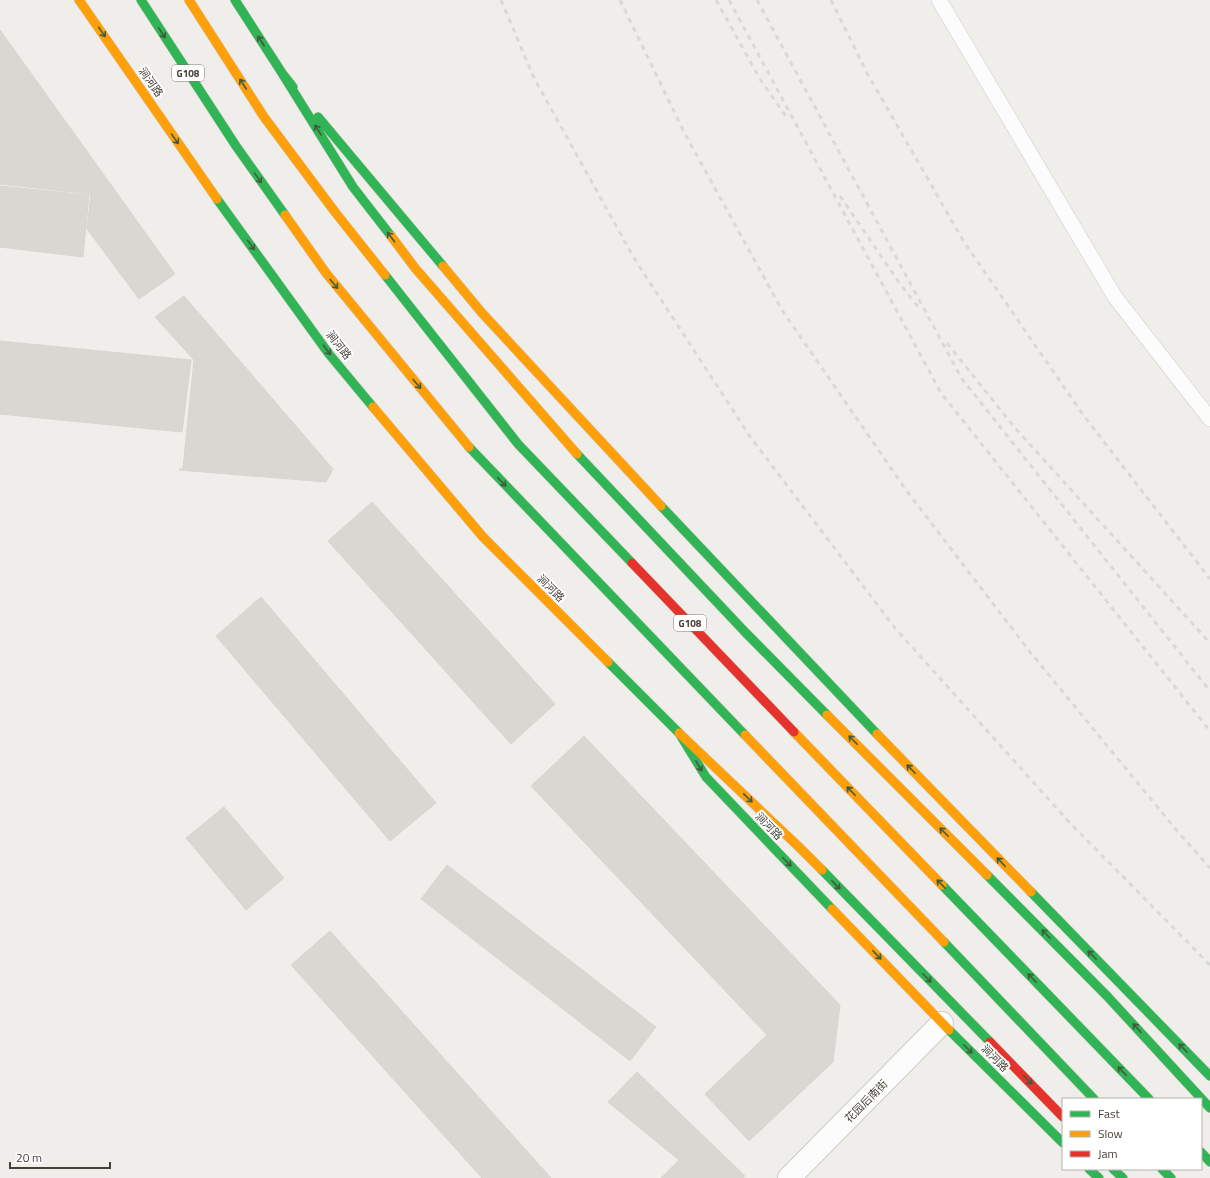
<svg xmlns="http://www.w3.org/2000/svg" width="1210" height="1178" font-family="'Titillium Web','Noto Sans SC',sans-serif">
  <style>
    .building { fill: #dad7d2; stroke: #d8d5d0 }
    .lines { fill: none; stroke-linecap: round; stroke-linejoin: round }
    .lane-casing { stroke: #ceccc7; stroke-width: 16 }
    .street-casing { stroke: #ceccc7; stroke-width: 24 }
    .fast-casing { stroke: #d0cbc1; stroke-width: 10 }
    .slow-casing { stroke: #d0cbc1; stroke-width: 10 }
    .jam-casing { stroke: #d0cbc1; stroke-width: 10 }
    .lane { stroke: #fdfcfc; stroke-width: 15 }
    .street { stroke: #fdfcfc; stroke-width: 22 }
    .fast { stroke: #30b455; stroke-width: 9 }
    .slow { stroke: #ff9f0a; stroke-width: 9 }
    .jam { stroke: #e5322d; stroke-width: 9 }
    .rail { stroke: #d9d9d8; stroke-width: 3; stroke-dasharray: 5 5; stroke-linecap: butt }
    .oneway { stroke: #405c3e }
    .labels { text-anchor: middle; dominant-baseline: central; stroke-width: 4; stroke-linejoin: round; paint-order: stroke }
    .shield { fill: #fff; stroke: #7e7972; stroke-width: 1 }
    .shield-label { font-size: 10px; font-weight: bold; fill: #463f36 }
    .street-label { font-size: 11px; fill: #463f36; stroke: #fff }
  </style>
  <rect width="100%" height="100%" fill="#f0eeea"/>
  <path class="building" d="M0 30 175 274 139 299 87 229 91 194 0 184Z
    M0 186 89 195 83 257 0 247Z
    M184 296 333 469 326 482 179 470 183 468 194 360 155 317Z
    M0 341 191 360 182 432 0 414Z
    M372 502 555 704 511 744 328 541Z
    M261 597 436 803 390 841 216 636Z
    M584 736 840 1005 833 1062 749 1141 705 1094 767 1035 531 786Z
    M224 807 284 878 246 910 186 838Z
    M447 865 656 1027 630 1061 421 899Z
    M330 931 551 1178H482L291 965Z
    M637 1072 745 1176 743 1178H661L679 1160 608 1102Z"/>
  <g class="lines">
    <defs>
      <path id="lane" d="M939 0 1115 297 1210 419"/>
      <path id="street" d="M789 1178 942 1023"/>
      <path id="fast" d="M141 0 236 146 285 215
        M235 0 282 73 293 87
        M282 73 353 187 391 236
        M318 117 443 266
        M217 199 329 354 373 407
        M385 275 518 444 632 563
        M469 447 745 735
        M577 454 746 633 827 715
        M661 506 877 734
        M608 662 679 733 706 777 832 909
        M822 870 990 1042
        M987 875 1107 996 1210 1108
        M942 885 1149 1099
        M1031 892 1210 1076
        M944 942 1094 1099
        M949 1030 1063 1143
        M1201 1152 1210 1162
        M1089 1169 1099 1178
        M1113 1169 1123 1178
        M1162 1169 1171 1178"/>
      <path id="slow" d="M79 0 217 199
        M189 0 264 117 335 212 385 275
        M285 215 326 273 469 447
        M391 236 415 268 577 454
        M443 266 482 313 661 506
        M373 407 483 537 608 662
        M827 715 987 875
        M794 732 942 885
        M679 733 799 847 822 870
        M877 734 1031 892
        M745 735 944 942
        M832 909 949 1030"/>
      <path id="jam" d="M632 563 794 732
        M990 1042 1063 1117"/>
    </defs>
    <use href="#lane" class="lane-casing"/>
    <use href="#street" class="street-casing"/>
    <use href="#fast" class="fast-casing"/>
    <use href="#slow" class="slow-casing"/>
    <use href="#jam" class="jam-casing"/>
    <use href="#lane" class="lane"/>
    <use href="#street" class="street"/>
    <use href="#fast" class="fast"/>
    <use href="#slow" class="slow"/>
    <use href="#jam" class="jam"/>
    <path class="rail" d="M501 0 534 78 634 258 751 438 895 628 1069 822 1210 965
      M620 0 685 134 782 310 906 490 1030 652 1178 832 1210 868
      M716 0 760 79 787 118
      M729 0 941 393 1210 731
      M757 0 962 379 1210 691
      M831 0 867 73 964 242 1084 416 1210 579
      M840 196 900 284 918 307
      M947 343 1015 428 1210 643"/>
  </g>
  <defs><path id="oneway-shaft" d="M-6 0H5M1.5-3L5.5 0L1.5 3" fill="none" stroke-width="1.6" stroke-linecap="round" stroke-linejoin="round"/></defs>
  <g class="oneway">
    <use href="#oneway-shaft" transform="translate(102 32) rotate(55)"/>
    <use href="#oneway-shaft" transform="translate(162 33) rotate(57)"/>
    <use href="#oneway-shaft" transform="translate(261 41) rotate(-123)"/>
    <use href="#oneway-shaft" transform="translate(243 84) rotate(-123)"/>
    <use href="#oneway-shaft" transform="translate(318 130) rotate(-122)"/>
    <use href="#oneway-shaft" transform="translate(175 139) rotate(55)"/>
    <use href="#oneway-shaft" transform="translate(258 178) rotate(55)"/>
    <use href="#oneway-shaft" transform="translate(391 237) rotate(-127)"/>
    <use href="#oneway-shaft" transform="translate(251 245) rotate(54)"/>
    <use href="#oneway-shaft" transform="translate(334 284) rotate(50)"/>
    <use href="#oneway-shaft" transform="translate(327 350) rotate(53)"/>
    <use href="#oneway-shaft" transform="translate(417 384) rotate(50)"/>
    <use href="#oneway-shaft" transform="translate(502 482) rotate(46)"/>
    <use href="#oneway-shaft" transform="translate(853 740) rotate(-135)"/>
    <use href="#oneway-shaft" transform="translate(699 766) rotate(59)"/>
    <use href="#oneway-shaft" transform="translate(911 769) rotate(-134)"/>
    <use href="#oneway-shaft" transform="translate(851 791) rotate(-134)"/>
    <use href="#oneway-shaft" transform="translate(748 798) rotate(44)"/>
    <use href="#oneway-shaft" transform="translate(944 832) rotate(-135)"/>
    <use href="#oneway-shaft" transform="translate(787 862) rotate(46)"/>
    <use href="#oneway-shaft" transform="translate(1001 862) rotate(-134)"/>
    <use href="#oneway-shaft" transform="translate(941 884) rotate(-134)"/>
    <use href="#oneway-shaft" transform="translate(836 885) rotate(46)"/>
    <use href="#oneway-shaft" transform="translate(1046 934) rotate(-135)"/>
    <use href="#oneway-shaft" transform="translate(877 955) rotate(46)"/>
    <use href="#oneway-shaft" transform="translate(1092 955) rotate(-134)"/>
    <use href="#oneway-shaft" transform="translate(927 978) rotate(45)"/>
    <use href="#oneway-shaft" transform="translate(1032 978) rotate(-134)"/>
    <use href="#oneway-shaft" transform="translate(1137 1028) rotate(-132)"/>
    <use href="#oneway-shaft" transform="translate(1183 1048) rotate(-134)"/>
    <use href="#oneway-shaft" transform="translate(968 1049) rotate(45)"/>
    <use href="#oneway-shaft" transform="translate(1122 1071) rotate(-134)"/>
    <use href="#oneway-shaft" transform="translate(1028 1080) rotate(46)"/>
  </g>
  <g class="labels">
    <g class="shield">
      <rect x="172" y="65" width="32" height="16" rx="3"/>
      <rect x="674" y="615" width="32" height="16" rx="3"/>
    </g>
    <g class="shield-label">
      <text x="188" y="73">G108</text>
      <text x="690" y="623">G108</text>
    </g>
    <g class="street-label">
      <text transform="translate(151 82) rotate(55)">涧河路</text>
      <text transform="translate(339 345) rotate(52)">涧河路</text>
      <text transform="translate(551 588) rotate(45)">涧河路</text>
      <text transform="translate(769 826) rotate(46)">涧河路</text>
      <text transform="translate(995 1058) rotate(45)">涧河路</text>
      <text transform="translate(866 1101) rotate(-45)">花园后南街</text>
    </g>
  </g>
  <rect x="1062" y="1098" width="140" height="72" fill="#ffffff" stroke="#b5b2af"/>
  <rect x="1070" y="1111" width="20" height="6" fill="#30b455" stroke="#b5b2af"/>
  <text x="1098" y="1118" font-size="12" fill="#463f36">Fast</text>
  <rect x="1070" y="1131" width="20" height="6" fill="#ff9f0a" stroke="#b5b2af"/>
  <text x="1098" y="1138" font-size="12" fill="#463f36">Slow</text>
  <rect x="1070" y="1151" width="20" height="6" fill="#e5322d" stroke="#b5b2af"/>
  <text x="1098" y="1158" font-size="12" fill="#463f36">Jam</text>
  <path d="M10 1162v6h100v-6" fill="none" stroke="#463f36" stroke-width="2"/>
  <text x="16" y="1162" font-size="12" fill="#463f36" stroke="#ffffff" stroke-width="3" paint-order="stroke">20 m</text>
</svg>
